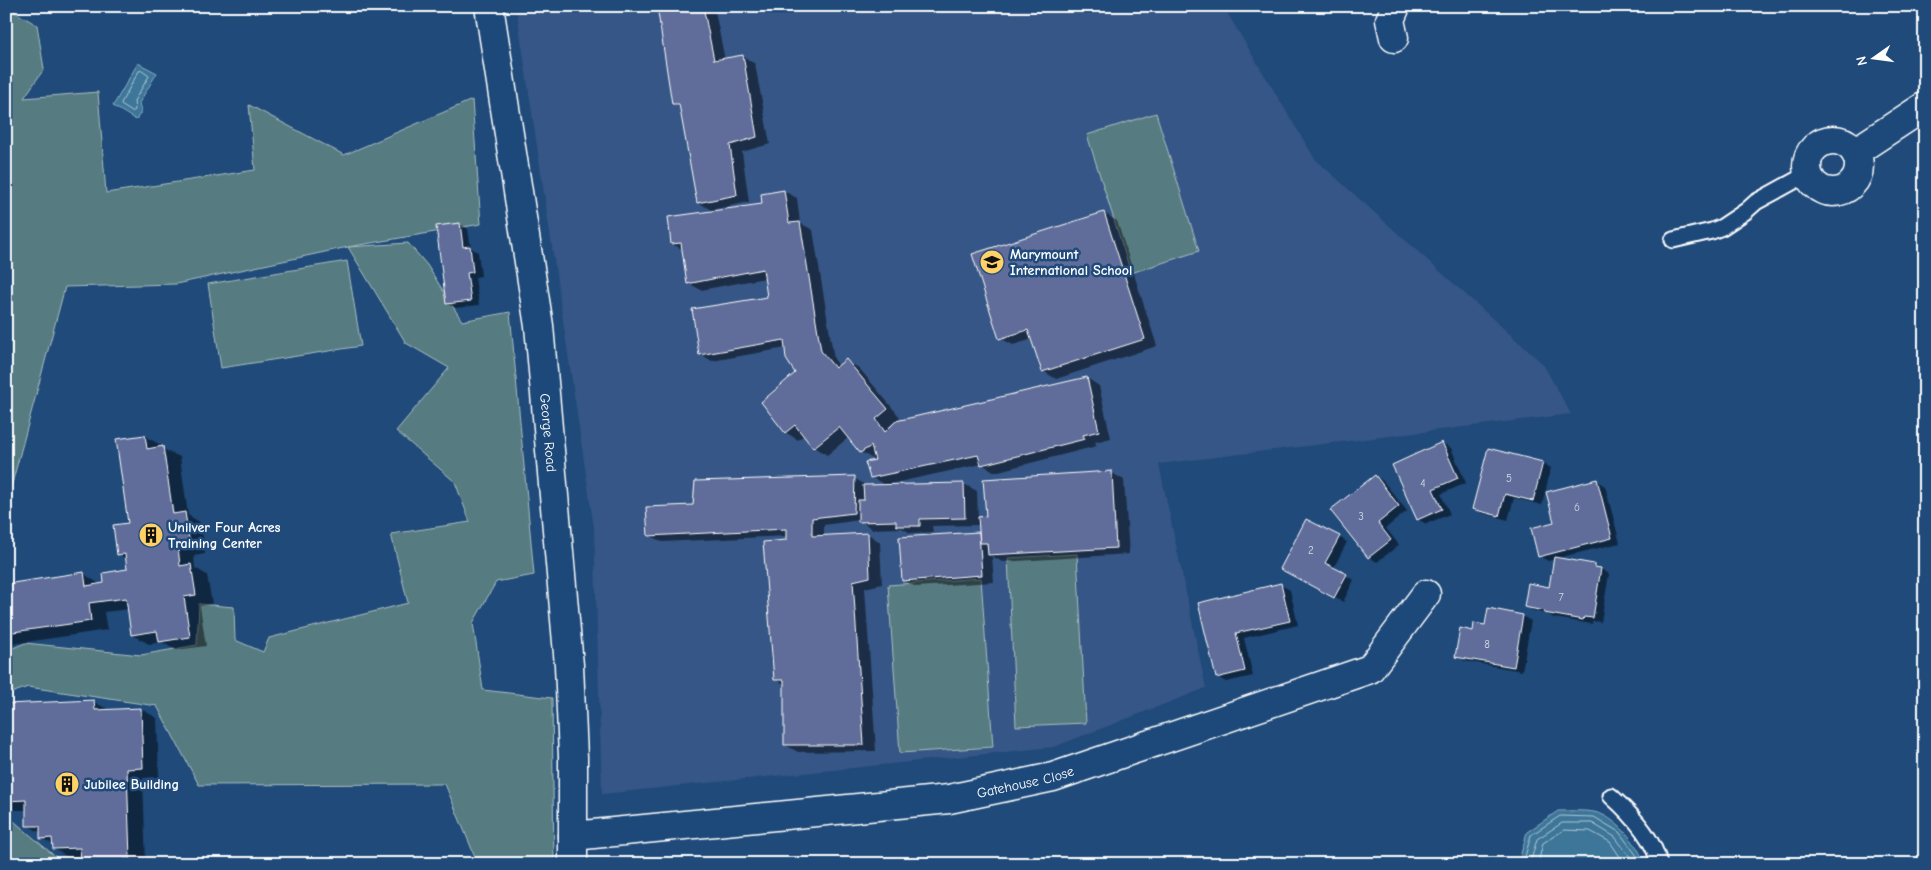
<svg xmlns="http://www.w3.org/2000/svg" width="1931" height="870" font-family="'Comic Neue',sans-serif">
  <style>
    .built { fill: #365786 }
    .green { fill: #577c82; stroke: #abbec0 }
    .water { fill: #3e7699; stroke: #8badc2 }
    .shadow { fill: #0007 }
    .lines { fill: none; stroke-linecap: round; stroke-linejoin: round }
    .shore { stroke: #b2c8d6; stroke-width: 1 }
    .building { fill: #606d9a; stroke: #fff }
    .lane-casing { stroke: #fff; stroke-width: 19 }
    .street-casing { stroke: #fff; stroke-width: 31 }
    .lane { stroke: #1f4a7a; stroke-width: 15 }
    .street { stroke: #1f4a7a; stroke-width: 28 }
    .labels { text-anchor: middle; dominant-baseline: central; stroke-width: 5; stroke-linejoin: round; paint-order: stroke }
    .number-label { font-size: 11px; fill: #d7dae6 }
    .poi-label { font-size: 14px; font-weight: bold; fill: #fff; stroke: #1f4a7a; text-anchor: start }
    .street-label { font-size: 14px; fill: #fff; stroke: #1f4a7a }
  </style>
  <rect width="100%" height="100%" fill="#1f4a7a"/>
  <filter id="ink" filterUnits="userSpaceOnUse"><feTurbulence type="fractalNoise" baseFrequency=".02" numOctaves="2"/><feDisplacementMap in="SourceGraphic" scale="10" xChannelSelector="R" yChannelSelector="G"/><feConvolveMatrix kernelMatrix="1 2 1 2 8 2 1 2 1" color-interpolation-filters="sRGB"/></filter>
  <g filter="url(#ink)">
    <path class="built" d="M516 6H1223L1315 159 1543 364 1571 414 1159 464 1206 688 1054 747 602 794 594 528Z"/>
    <path class="green" d="M6 7 37 25 44 69 24 98 98 92 106 193 255 170 249 105 344 155 472 100 481 224 348 247 408 243 427 265 462 321 510 312 534 575 496 582 473 623 483 690 552 698 554 864H478L445 784 199 785 157 706 28 687 6 695V651L25 643 141 655 197 645 199 604 234 607 235 640 263 652 269 638 408 603 391 534 470 522 455 482 396 431 449 368 406 343 348 247 176 284 65 287 6 506Z
      M1156 113 1199 251 1131 273 1087 135Z
      M347 261 361 346 221 368 208 284Z
      M1077 554 1086 723 1016 726 1008 558Z
      M981 578 993 747 900 753 888 585Z
      M6 814 8 816 64 864H6Z"/>
    <path class="water" d="M138 63 157 73 139 103 141 112 136 120 113 106Z
      M1558 811C1570 811 1583 810 1594 812 1614 815 1640 845 1644 864H1518L1527 832Z"/>
    <path class="shadow" d="M658 6H729L715 11 725 60 743 56 755 64 770 144 742 152 749 202 711 210 698 202 681 108 674 104Z
      M784 191 797 198 800 223 813 230 834 359 840 367 847 361 859 368 900 417 888 427 889 429 895 422 1087 378 1099 386 1111 438 1095 442 1097 446 995 472 982 464 885 485 871 477 876 461 861 452 849 437 827 455 814 447 804 435 798 440 785 432 797 373 786 348 712 361 700 354 768 298 765 278 701 290 688 283 684 250 672 244 763 205Z
      M1104 213 1117 221 1157 346 1056 379 1043 371 1033 339 1013 345 1000 338Z
      M460 224 468 229 471 248 478 252 481 276 475 277 479 305 456 308 447 304Z
      M144 436 161 445V448L180 457 188 515 201 523 205 554 194 556 195 568 207 575 212 604 200 606 206 646 176 650 162 642 149 644 132 635 129 609 104 612 107 630 6 645V585L84 574 101 585 129 570 127 559 118 554 130 524Z
      M1442 443 1451 448 1466 483 1441 494 1450 514 1426 524 1418 519Z
      M1542 463 1551 468 1542 505 1514 498 1508 520 1482 513 1473 508Z
      M1112 473 1124 480 1129 554 1002 562 992 556 994 582 916 587 903 580 901 539 980 533V525L932 526 933 532 910 533 902 528 872 529 860 520 824 525V536L868 534 880 542 882 584 865 588 876 751 798 752 785 745V685L776 679 787 536 662 542 649 535 695 506 854 478 867 486 964 484 977 491 978 518 987 517Z
      M1375 476 1383 481 1407 511 1386 528 1399 545 1377 562 1369 557Z
      M1597 481 1605 486 1620 543 1557 558 1594 565 1609 574 1601 622 1592 621V624L1554 618 1547 614 1534 611 1525 606 1550 588 1555 559 1548 561 1539 556 1555 523Z
      M1339 537 1347 542 1333 569 1354 580 1343 602 1290 574Z
      M1281 585 1290 590 1298 625 1244 638 1253 676 1226 682 1217 677 1200 604Z
      M1522 616 1531 621 1522 671 1465 661 1456 656 1474 632 1486 626Z
      M94 702 109 710 141 709 157 718 159 777 143 778 146 864H84L82 858H70L54 849V845L41 838V833L27 825V810H16L6 804V705Z"/>
    <g class="lines">
      <path class="shore" d="M142 71 149 76 134 101 135 110 132 112 121 105V103L139 71Z
        M1523 864 1531 835 1560 816 1594 817 1619 832 1637 856 1639 864
        M1530 864 1537 839 1562 823H1592L1615 837 1631 858 1633 864
        M1538 864 1543 843 1564 830 1590 831 1610 842 1625 864"/>
    </g>
    <path class="building" d="M657 6H703L714 60 743 55 757 137 730 145 737 195 697 203 679 104H672Z
      M784 190 789 223 800 222 821 351 835 368 846 359 888 409 876 419 885 432 896 421 1087 377 1099 431 1083 435 1085 439 981 465 978 455 870 478 865 462 875 460 871 446 860 453 839 427 813 448 795 425 785 433 761 402 795 373 786 359 784 340 699 355 692 309 767 297 763 269 687 284 681 243 671 244 668 217 762 204 761 194Z
      M1104 212 1145 339 1042 372 1028 330 999 339 972 254Z
      M460 223 463 247 470 246 473 272 467 273 471 301 446 304 436 226Z
      M145 435 147 449 163 446 173 514 185 512 190 545 178 547 180 566 191 564 196 595 184 597 190 637 159 642 157 631 131 635 126 598 89 603 91 621 6 633V584L84 572 86 586 104 583 103 573 127 569 125 554 117 555 113 525 128 523 116 439Z
      M1442 442 1458 478 1433 489 1442 509 1417 520 1392 465Z
      M1488 448 1543 462 1533 501 1505 494 1499 516 1472 509Z
      M1112 471 1116 548 988 555 987 543H980L978 517 986 516 983 479Z
      M1375 475 1399 506 1378 523 1391 540 1368 558 1330 510Z
      M855 476 854 513 812 518V536L868 533 870 577 853 581 864 745H784V680H774L763 542 786 540V529L648 536 646 507 693 505 695 481Z
      M1597 479 1612 538 1538 557 1531 528 1554 522 1546 492Z
      M964 483 965 518 920 519V526H896V521L858 522V500H864L863 485Z
      M1306 519 1340 536 1325 563 1347 574 1334 598 1280 569Z
      M979 532 982 575 902 581 899 537Z
      M1554 557 1594 564V567L1601 568 1593 618 1584 617 1583 620 1544 613V611L1524 607 1528 583 1549 587Z
      M1281 583 1290 621 1236 633 1245 671 1216 678 1198 603Z
      M1488 608 1523 615 1514 667 1455 657 1460 628 1473 631 1474 623 1485 625Z
      M94 700 95 710 141 708 143 768 127 769 130 859H124V864H81L80 848 53 849 52 838 40 839V826H26V800L6 801V704Z"/>
    <g class="lines">
      <defs>
        <path id="lane" d="M1673 240 1712 231 1722 227 1746 211 1756 202 1809 173
          M1611 796C1630 813 1654 838 1659 864"/>
        <g id="street">
          <path id="s1" d="M489 6 539 326 569 665 573 757V864"/>
          <path d="M1394 38 1390 20 1396 6"/>
          <circle cx="1833" cy="166" r="26"/>
          <path d="M1855 152 1925 106"/>
          <path id="s2" d="M573 836 949 799 1053 777 1370 669 1426 594"/>
        </g>
      </defs>
      <use href="#lane" class="lane-casing"/>
      <use href="#street" class="street-casing"/>
      <use href="#lane" class="lane"/>
      <use href="#street" class="street"/>
    </g>
  </g>
  <defs>
    <symbol id="school-disc" viewBox="-11 -11 22 22"><circle r="9.5" fill="#ffd166" stroke="#1f4a7a"/><path d="M0-5L7-2L0 1L-7-2ZM-4 1L0 2.5L4 1V4Q0 6-4 4Z" fill="#111"/></symbol>
    <symbol id="building-disc" viewBox="-11 -11 22 22"><circle r="9.5" fill="#ffd166" stroke="#1f4a7a"/><path d="M-4-6H4V6H1V3H-1V6H-4ZM-2.5-4.3h1.7v1.8h-1.7ZM.8-4.3h1.7v1.8H.8ZM-2.5-1h1.7V.8h-1.7ZM.8-1h1.7V.8H.8Z" fill="#111"/></symbol>
  </defs>
  <g fill-rule="evenodd">
    <use href="#school-disc" x="978" y="248" width="28" height="28"/>
    <use href="#building-disc" x="137" y="521" width="28" height="28"/>
    <use href="#building-disc" x="53" y="770" width="28" height="28"/>
  </g>
  <g class="labels">
    <g class="number-label">
      <text x="1509" y="478">5</text>
      <text x="1423" y="483">4</text>
      <text x="1577" y="507">6</text>
      <text x="1361" y="516">3</text>
      <text x="1311" y="550">2</text>
      <text x="1561" y="597">7</text>
      <text x="1487" y="644">8</text>
    </g>
    <g class="poi-label">
      <text x="1010" y="254">Marymount<tspan x="1010" dy="16">International School</tspan></text>
      <text x="168" y="527">Unilver Four Acres<tspan x="168" dy="16">Training Center</tspan></text>
      <text x="84" y="784">Jubilee Building</text>
    </g>
    <g class="street-label">
      <text stroke="none"><textPath href="#s1" startOffset="431">George Road</textPath></text>
      <text stroke="none"><textPath href="#s2" startOffset="456">Gatehouse Close</textPath></text>
    </g>
  </g>
  <rect width="1931" height="870" fill="none" stroke="#1f4a7a" stroke-width="25"/>
  <rect x="12" y="12" width="1906" height="845" fill="none" stroke="#fff" stroke-width="2" filter="url(#ink)"/>
  <g transform="translate(1874 58) rotate(256)" stroke="#1f4a7a" stroke-width="4" paint-order="stroke">
  <path d="M0-4L9 19L0 12L-9 19Z" fill="#ffffff"/>
  <text y="-8" font-size="14" font-weight="bold" text-anchor="middle" fill="#ffffff">N</text>
  </g>
</svg>
